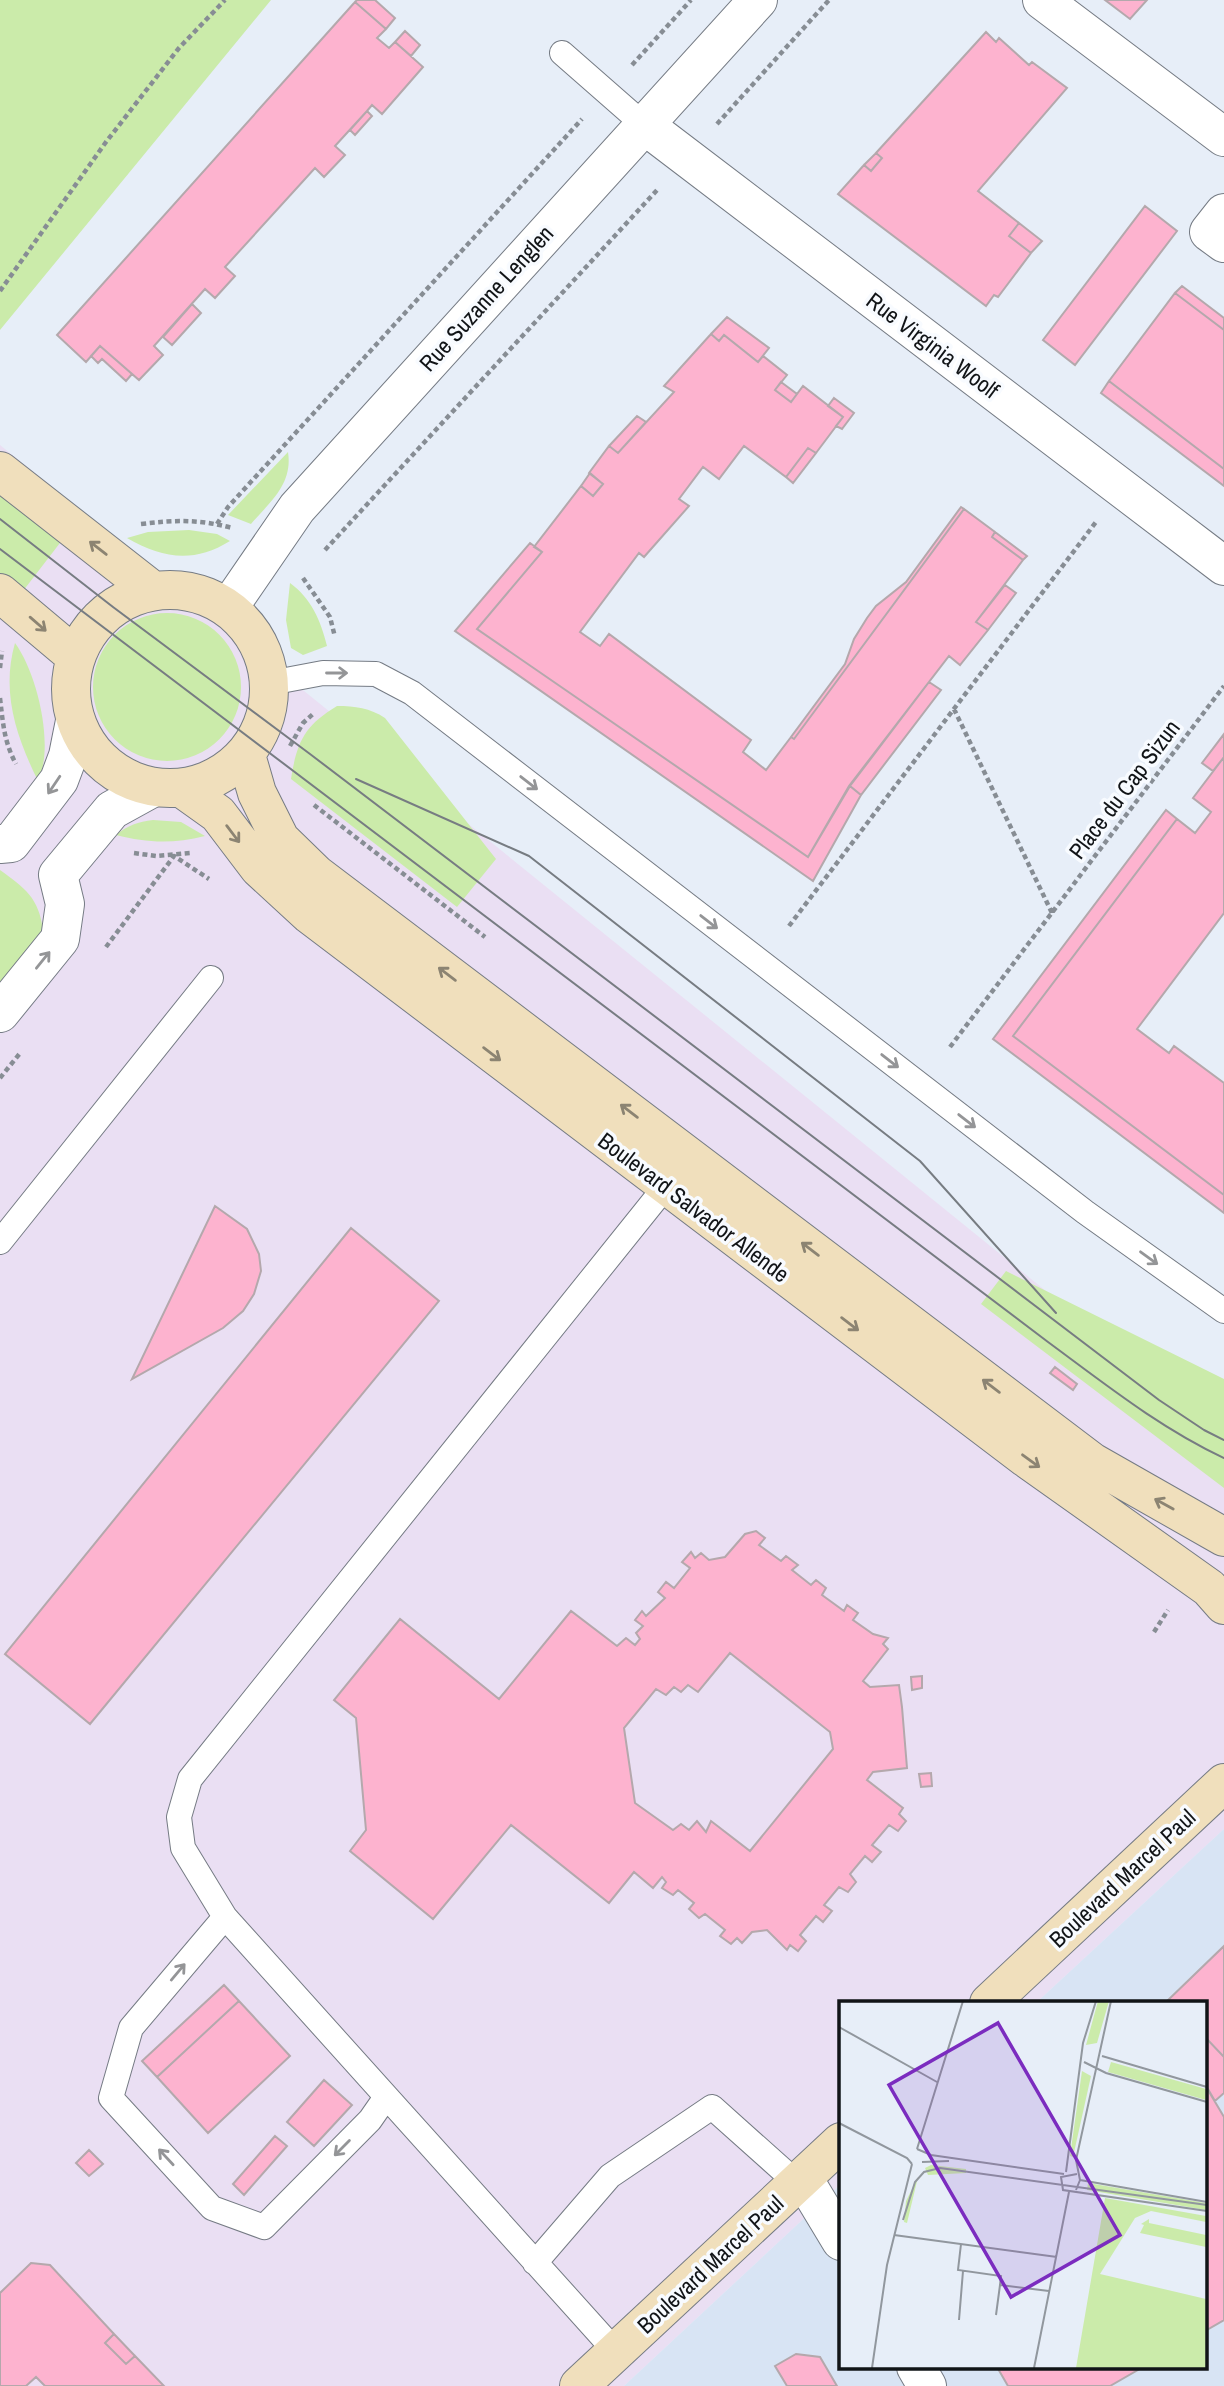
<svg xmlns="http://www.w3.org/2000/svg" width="1224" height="2386" font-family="'Archivo Narrow',sans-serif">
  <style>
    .commercial { fill: #eadff3 }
    .built { fill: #d8e4f4 }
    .green { fill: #cbebaa }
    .building { fill: #fdb3cf; stroke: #b4a8ac; stroke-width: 2; fill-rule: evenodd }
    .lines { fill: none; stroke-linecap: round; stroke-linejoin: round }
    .lane-casing { stroke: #757b84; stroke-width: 26 }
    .street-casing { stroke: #757b84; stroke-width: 40 }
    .secondary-casing { stroke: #757b84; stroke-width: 40 }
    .path { stroke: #878d94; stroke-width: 4.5; stroke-dasharray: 5 3.5; stroke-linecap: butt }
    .lane { stroke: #fff; stroke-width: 24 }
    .street { stroke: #fff; stroke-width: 38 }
    .secondary { stroke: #f0dfbc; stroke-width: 38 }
    .tram { stroke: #777c82; stroke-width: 2 }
    .oneway { stroke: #8c8472 }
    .oneway2 { stroke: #949597 }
    .labels { text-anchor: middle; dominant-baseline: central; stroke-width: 7; stroke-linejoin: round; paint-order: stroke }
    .street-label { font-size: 23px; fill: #111417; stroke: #f8fbff }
    .inset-road { fill: none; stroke: #91979e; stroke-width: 2 }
    .view { fill: #7b2cbf; fill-opacity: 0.15; stroke: #7b2cbf; stroke-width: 3.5 }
    .inset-edge { fill: none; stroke: #111417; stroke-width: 3.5 }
  </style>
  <rect width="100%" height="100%" fill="#e7eef8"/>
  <path class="commercial" d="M0 445 1224 1435V1829L1036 2003H841V2184L624 2386H0Z"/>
  <path class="built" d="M1224 1829V2386H624L841 2184V2367H1205V2003H1036Z"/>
  <path class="green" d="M0 0H271L0 330Z
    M288 452C293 484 270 502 251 524L228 515Z
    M0 492 63 539 23 591 0 573Z
    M189 530 217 534 230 541C193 564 162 558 127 538L148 532Z
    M290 583C311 598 321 621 327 646L303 655 291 648 286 620Z
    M93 687a74 74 0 1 1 148 0a74 74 0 1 1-148 0Z
    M15 643C37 673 55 746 38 781 16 736 1 692 15 643Z
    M337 706C355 706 370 708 385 718L496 859 457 907 291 779C297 742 304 726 337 706Z
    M153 820 181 822 205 836C173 844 147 843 116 835 128 825 138 822 153 820Z
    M0 870C25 888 39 898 43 930L0 985Z
    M1006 1271 1224 1379V1488L981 1304Z"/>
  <path class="building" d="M357 0H375L395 18 386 29 355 2Z
    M1105 0H1147L1130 19Z
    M355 2 386 29 377 38 389 48 395 42 423 67 382 114 372 105 367 111 335 146 345 155 324 177 315 168 225 267 235 276 215 298 205 289 154 346 163 355 139 380 100 346 86 362 57 335Z
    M405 31 420 45 411 56 395 42Z
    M986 32 996 42 999 38 1029 65 1032 62 1067 88 978 191 1019 223 1009 236 1031 253 998 297 994 295 986 306 838 194 864 165 871 171 882 158 876 153Z
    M367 111 372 116 355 135 350 130Z
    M876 153 882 158 871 171 864 165Z
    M1145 206 1177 231 1075 365 1043 340Z
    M1019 223 1042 241 1031 253 1009 236Z
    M1182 286 1224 318V330L1175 293Z
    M1175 293 1224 330V469L1109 381Z
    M192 304 201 313 172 345 163 337Z
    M727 317 769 348 758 362 724 335 719 341 711 334Z
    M711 334 719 341 724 335 758 362 763 356 787 375 775 390 791 402 803 386 843 417 816 453 808 448 786 477 744 446 719 479 703 467 679 499 689 506 644 557 639 553 580 632 600 646 609 634 751 740 743 752 766 770 791 737 794 739 964 509 995 532 992 537 1023 560 976 622 988 630 960 665 949 656 849 786 808 857 477 629 542 552 534 547 581 486 593 496 603 484 589 473 609 446 618 453 674 392 664 386Z
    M100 346 132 374 126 381 102 359 98 363 91 356Z
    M1109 381 1224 469V486L1101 393Z
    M781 382 797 394 791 402 775 390Z
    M834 398 854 413 842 429 836 426 843 417 828 406Z
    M637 416 646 422 618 453 609 446Z
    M808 448 816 453 793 483 786 477Z
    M590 473 603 484 593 496 581 486Z
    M961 507 964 509 794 739 791 737 845 664 854 639 867 618 876 606 906 582Z
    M995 532 1027 556 1023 560 992 537Z
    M530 543 542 552 477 629 808 857 850 786 861 795 813 881 455 631Z
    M1005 585 1016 593 988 630 976 622Z
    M929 682 941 690 861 795 850 786Z
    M1224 734V757L1213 771 1202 763Z
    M1224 757V913L1137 1029 1169 1053 1174 1046 1224 1083V1195L1013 1036 1177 819 1195 833 1211 812 1193 798Z
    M1166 810 1177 819 1013 1036 1224 1195V1213L993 1039Z
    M215 1206 247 1229 259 1254 261 1271 254 1294 243 1311 223 1328 132 1379Z
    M351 1228 439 1301 90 1724 5 1654Z
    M1055 1367 1077 1384 1073 1390 1050 1373Z
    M756 1531 765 1538 759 1545 781 1561 786 1556 798 1565 792 1570 811 1585 816 1580 826 1588 822 1595 844 1611 847 1605 858 1613 853 1620 873 1634 888 1638 883 1644 888 1649 863 1681 870 1687 899 1685 902 1707 907 1768 873 1772 867 1780 903 1808 899 1814 906 1821 898 1831 889 1825 872 1845 881 1852 872 1862 865 1856 850 1874 856 1882 848 1892 839 1887 824 1905 832 1911 823 1922 816 1916 800 1935 806 1941 798 1951 790 1945 787 1950 767 1930 752 1932 742 1943 737 1938 731 1944 720 1936 725 1930 705 1914 699 1918 689 1909 694 1903 678 1890 673 1895 662 1888 666 1882 662 1877 653 1888 634 1872 609 1903 511 1825 433 1919 350 1851 366 1830 356 1718 334 1700 400 1619 499 1699 571 1611 617 1646 626 1638 635 1645 640 1639 636 1633 643 1626 635 1620 642 1611 646 1616 665 1598 658 1592 666 1582 674 1588 690 1568 682 1562 691 1552 695 1558 701 1553 709 1560 725 1557 745 1534ZM730 1653 830 1732 833 1749 750 1851 711 1821 706 1832 697 1821 689 1830 681 1824 673 1830 635 1803 624 1728 656 1689 666 1695 674 1687 681 1692 688 1685 698 1692Z
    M922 1676V1688L912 1690 911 1677Z
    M931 1773 932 1786 921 1787 919 1774Z
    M1224 1946V2057L1205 2037V2003H1165Z
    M224 1985 239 2001 157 2077 142 2061Z
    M239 2001 290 2056 208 2133 157 2077Z
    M1205 2037 1224 2057V2093L1215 2101 1205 2084Z
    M324 2080 352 2105 314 2146 287 2122Z
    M1205 2085 1224 2117V2320L1205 2331Z
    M275 2136 287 2146 244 2195 233 2184Z
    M89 2150 103 2164 89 2176 76 2163Z
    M31 2263 50 2265 114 2334 105 2343 126 2364 135 2356 164 2386H45L36 2377 26 2386H0V2293Z
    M114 2334 135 2356 126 2364 105 2343Z
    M796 2354 820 2357 837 2386H787L775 2366Z
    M997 2367H1143L1110 2386H1008Z"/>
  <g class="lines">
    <defs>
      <path id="lane" d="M562 53 643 124
        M270 683 323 673 376 674 412 693 1085 1212 1224 1311
        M0 1242 211 978
        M225 1917 131 2028 111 2098 212 2208 264 2227 370 2120 386 2097
        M535 2263 610 2176 712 2107 797 2183
        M616 2352 225 1917 183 1848 179 1817 190 1779 666 1186"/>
      <path id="street" d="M1042 0 1224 137
        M643 124 1224 566
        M1224 213 1209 232 1224 243
        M229 607 297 508 758 0
        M0 844 11 843 59 780 68 756 75 721
        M0 1013 60 939 65 904 58 875 112 810 152 788
        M803 2178 841 2241
        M916 2367 927 2386"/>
      <path id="secondary" d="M0 471 152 590
        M71 689a99 99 0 1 1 198 0a99 99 0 1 1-198 0Z
        M0 593 75 656
        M246 755 257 793 280 839 317 875 1092 1462 1224 1537
        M183 789 218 814 259 868 309 914 1026 1458 1209 1588 1224 1605
        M989 2003 1224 1783
        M579 2386 841 2142"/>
    </defs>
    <use href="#lane" class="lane-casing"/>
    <use href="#street" class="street-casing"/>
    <use href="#secondary" class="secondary-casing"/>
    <path class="path" d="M632 65 691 0
      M717 124 829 0
      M0 291 106 142 179 48 225 0
      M141 524C174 520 199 519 232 528
      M217 524 228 507 582 119
      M325 550 658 189
      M303 578 330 617 335 637
      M0 668 2 651
      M0 698C3 723 4 742 16 764
      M954 709 1052 913
      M290 746 303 723 313 714
      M314 805 485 937
      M134 853 156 856 191 853
      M789 926 1096 522
      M106 947 174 856 209 879
      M950 1047 1224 686
      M0 1078 21 1052
      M1154 1632 1168 1610"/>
    <use href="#lane" class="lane"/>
    <use href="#street" class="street"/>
    <use href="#secondary" class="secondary"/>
    <path class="tram" d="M0 519 113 607 310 754 1159 1400 1204 1430 1224 1440
      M0 549 1048 1342C1105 1384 1160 1428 1224 1458
      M356 779 529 856 920 1161 1056 1313"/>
  </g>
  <defs><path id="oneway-shaft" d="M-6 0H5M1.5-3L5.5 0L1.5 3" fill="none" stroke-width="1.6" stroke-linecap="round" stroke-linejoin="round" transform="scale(1.75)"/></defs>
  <g class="oneway">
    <use href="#oneway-shaft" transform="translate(98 548) rotate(-142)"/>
    <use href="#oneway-shaft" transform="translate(38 624) rotate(41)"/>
    <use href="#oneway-shaft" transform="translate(233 834) rotate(53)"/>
    <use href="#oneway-shaft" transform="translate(447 974) rotate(-143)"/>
    <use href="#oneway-shaft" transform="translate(492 1054) rotate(37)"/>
    <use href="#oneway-shaft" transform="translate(629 1111) rotate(-143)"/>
    <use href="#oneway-shaft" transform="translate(810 1249) rotate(-143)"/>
    <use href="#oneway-shaft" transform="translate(850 1324) rotate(37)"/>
    <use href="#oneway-shaft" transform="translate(991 1386) rotate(-143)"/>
    <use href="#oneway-shaft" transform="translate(1031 1461) rotate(36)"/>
    <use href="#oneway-shaft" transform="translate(1164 1504) rotate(-151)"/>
  </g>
  <g class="oneway2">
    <use href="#oneway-shaft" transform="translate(337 673)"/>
    <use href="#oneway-shaft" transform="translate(529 783) rotate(38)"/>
    <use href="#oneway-shaft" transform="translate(54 785) rotate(124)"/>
    <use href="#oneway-shaft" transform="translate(709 922) rotate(38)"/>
    <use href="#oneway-shaft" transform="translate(43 960) rotate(-51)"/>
    <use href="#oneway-shaft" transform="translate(890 1061) rotate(38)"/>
    <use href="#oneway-shaft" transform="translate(967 1121) rotate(38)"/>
    <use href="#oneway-shaft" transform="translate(1149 1258) rotate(36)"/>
    <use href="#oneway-shaft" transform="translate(178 1972) rotate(-50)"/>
    <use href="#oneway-shaft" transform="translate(342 2148) rotate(135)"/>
    <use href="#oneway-shaft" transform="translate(166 2157) rotate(-133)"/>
  </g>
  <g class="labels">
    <g class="street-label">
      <text transform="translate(486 298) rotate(-48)">Rue Suzanne Lenglen</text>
      <text transform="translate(933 345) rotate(37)">Rue Virginia Woolf</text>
      <text transform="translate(1124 789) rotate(-53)">Place du Cap Sizun</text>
      <text transform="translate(694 1207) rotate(37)">Boulevard Salvador Allende</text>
      <text transform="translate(1122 1878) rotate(-43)">Boulevard Marcel Paul</text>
      <text transform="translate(710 2264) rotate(-43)">Boulevard Marcel Paul</text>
    </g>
  </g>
  <g transform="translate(839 2001)">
    <rect width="368" height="368" fill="#e7eef8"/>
    <path d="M259 0H270L258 42 247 44ZM272 61 367 88V99L269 71ZM243 70 252 75 234 156 231 155ZM92 164 127 168V172L89 174 86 167ZM79 176 68 222 65 221 67 200ZM249 182 367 202V209L248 189ZM266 197 367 215V221L312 210 296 217 261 273 367 298V367H237ZM310 218V222L367 234V246L301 232 305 224 302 223Z" fill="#cbebaa"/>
    <path class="inset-road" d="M0 26 98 81M263 55 368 86M245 61 267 72 368 101M0 122 68 157 73 163M78 148 124 0M78 148 92 154 225 173M83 161 110 160M227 171 244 42 257 0M238 173 222 176 224 189 368 210M241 179 368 201M237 189 241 179 237 159 272 0M64 219 76 181 85 171 101 167 368 204M55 234 218 256M122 243 119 269 162 275 161 284 210 290M157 314 161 284M120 319 124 270M33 367 48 264 73 163M195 367 230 191"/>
    <path class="view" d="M159 22 281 234 172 296 50 84Z"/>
    <rect width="368" height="368" class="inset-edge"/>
  </g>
</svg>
